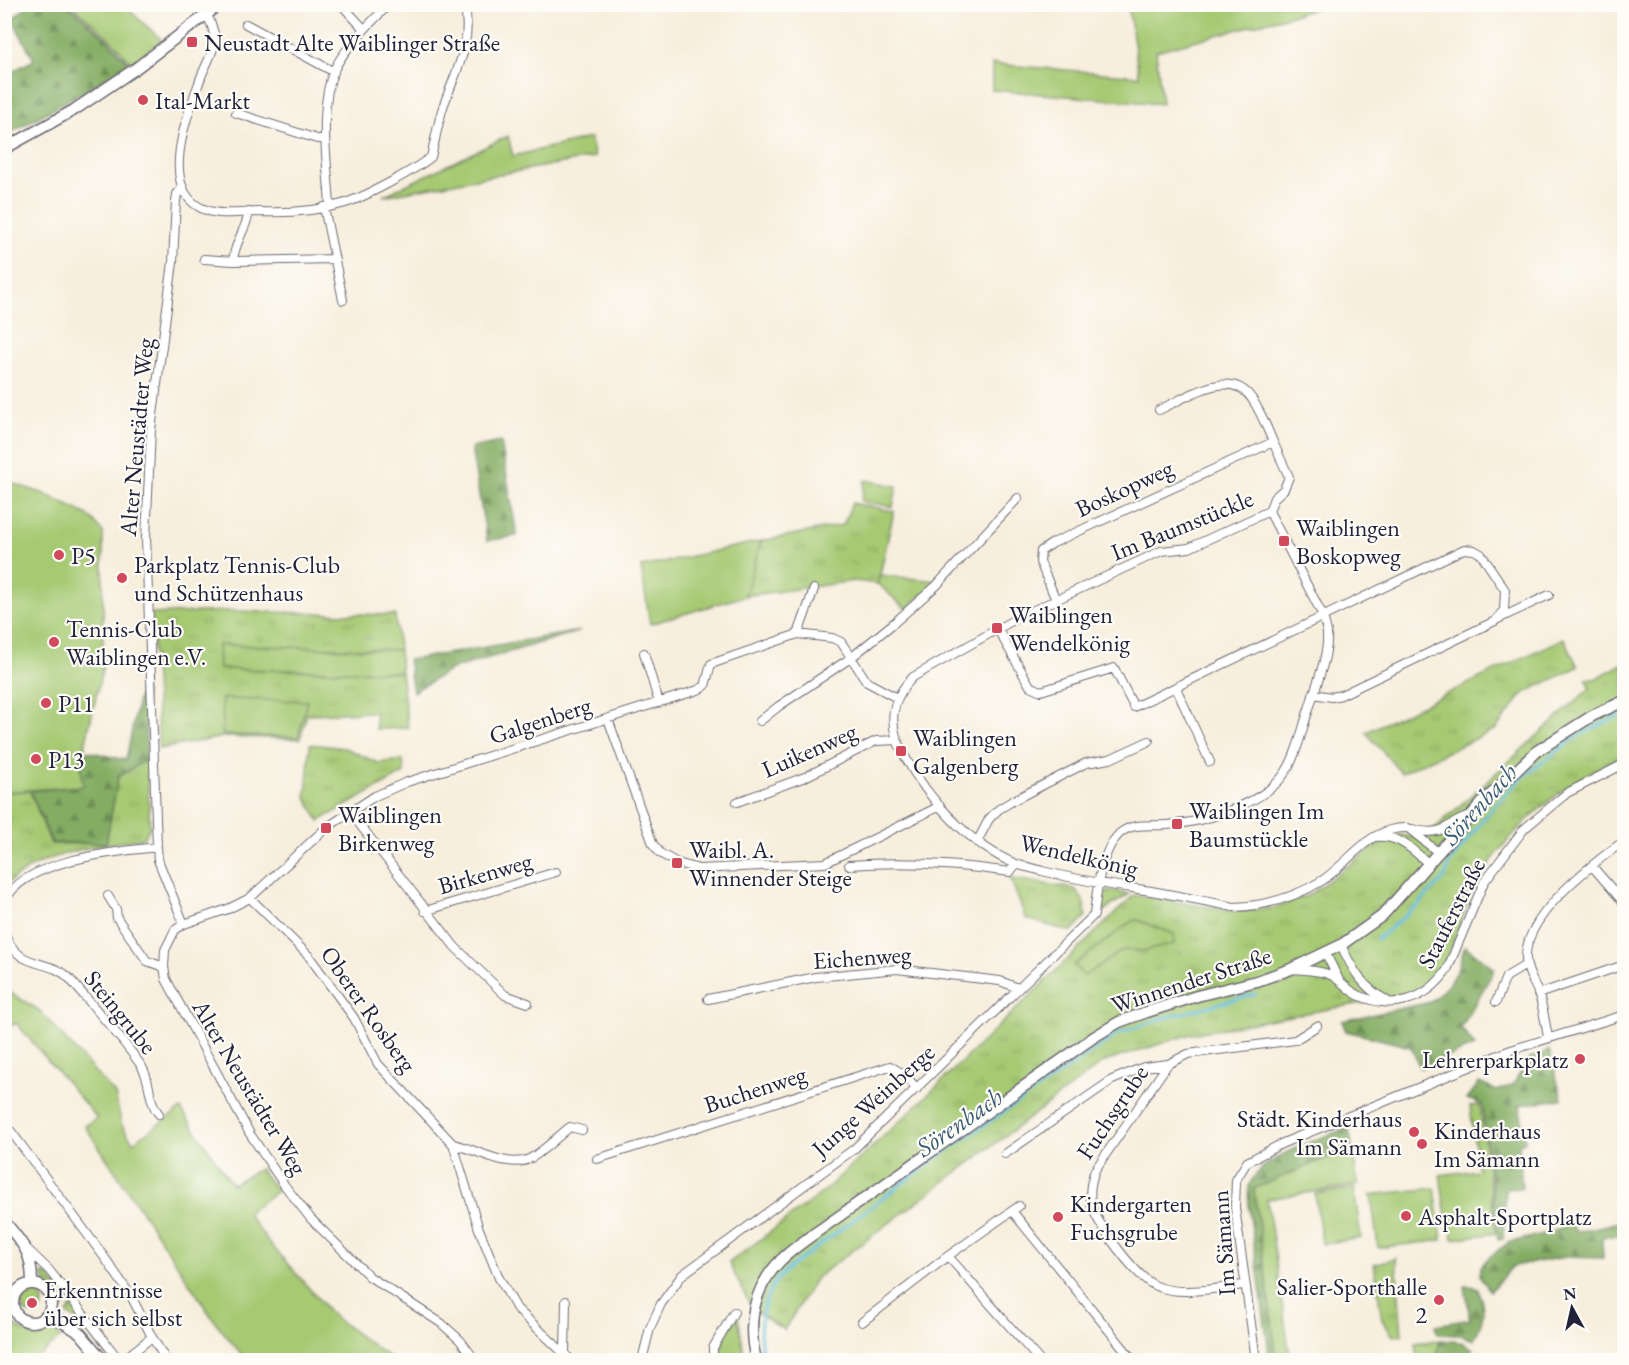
<svg xmlns="http://www.w3.org/2000/svg" width="1629" height="1365" font-family="'EB Garamond',serif">
  <style>
    .grass { fill: url(#grass-tufts); stroke: #647656; stroke-width: 1.5 }
    .forest { fill: url(#forest-firs); stroke: #536850; stroke-width: 1.5 }
    .green { fill: #a6c972; stroke: #647656; stroke-width: 1.5 }
    .lines { fill: none; stroke-linecap: round; stroke-linejoin: round }
    .stream { stroke: #62bee0; stroke-width: 3 }
    .minor-casing { stroke: #6d6973; stroke-width: 10 }
    .tertiary-casing { stroke: #6d6973; stroke-width: 13 }
    .minor { stroke: #fff; stroke-width: 8 }
    .tertiary { stroke: #fff; stroke-width: 10 }
    .poi-dot { fill: #d1495b; stroke: #fdfcf7; stroke-width: 2 }
    .labels { text-anchor: middle; dominant-baseline: central; stroke-width: 4.5; stroke-linejoin: round; paint-order: stroke }
    .poi-label { font-size: 24px; fill: #22223b; stroke: #fdfcf7; text-anchor: start }
    .street-label { font-size: 24px; fill: #22223b; stroke: #fdfcf7 }
    .water-label { font-size: 26px; font-style: italic; fill: #385975; stroke: #fdfcf7 }
  </style>
  <defs>
    <pattern id="grass-tufts" width="24" height="20" patternUnits="userSpaceOnUse" patternTransform="scale(1.5)"><rect width="24" height="20" fill="#a6c972"/><path d="M3 7l-1-3M5 7V3M7 7l1-3M15 17l-1-3M17 17v-4M19 17l1-3" fill="none" stroke="#8fac64"/></pattern>
    <pattern id="forest-firs" width="22" height="20" patternUnits="userSpaceOnUse" patternTransform="scale(1.5)"><rect width="22" height="20" fill="#84ad64"/><path d="M5 1l3.5 6h-7zM16 11l3.5 6h-7z" fill="#6c8c54"/></pattern>
  </defs>
  <rect width="100%" height="100%" fill="#fdfcf7"/>
  <filter id="ink" filterUnits="userSpaceOnUse"><feTurbulence type="fractalNoise" baseFrequency=".0167" numOctaves="2"/><feDisplacementMap in="SourceGraphic" scale="12" xChannelSelector="R" yChannelSelector="G"/><feConvolveMatrix kernelMatrix="1 2 1 2 8 2 1 2 1" color-interpolation-filters="sRGB"/></filter>
  <filter id="wash" filterUnits="userSpaceOnUse"><feTurbulence type="fractalNoise" baseFrequency=".008" numOctaves="4" result="noise"/><feDisplacementMap in="SourceGraphic" scale="24" xChannelSelector="R" yChannelSelector="G"/><feGaussianBlur stdDeviation="1.35" result="paint"/><feColorMatrix in="noise" values="0 0 0 0 0 0 0 0 0 0 0 0 0 0 0 0 0 1.4 0 .05"/><feComposite in="paint" operator="in"/></filter>
  <g filter="url(#wash)">
    <rect width="100%" height="100%" fill="#f7eedc"/>
    <path class="grass" d="M852 503 894 511 878 584 854 581 745 596 761 541 843 525Z
      M231 611 395 615 399 650 218 645 219 669 401 672 408 728 376 729 375 712 307 714 300 739 223 737 159 749 151 614Z
      M1564 638 1578 667 1524 693 1495 730 1401 773 1366 732Z
      M1624 663V755C1567 781 1518 821 1483 873 1460 906 1456 964 1422 989 1417 993 1407 994 1401 996L1191 1034 1104 1062 816 1278 784 1330 752 1309 729 1263 823 1192 914 1108 1134 895 1234 911 1273 908 1309 895 1373 847 1401 835 1423 839 1590 688 1587 679H1595Z
      M310 744 345 748 378 763 403 760 404 773 319 821 306 797Z
      M147 759 150 827 144 838C96 847 42 851 5 886V792L30 791 51 844 106 843 118 777Z
      M1010 878 1075 889C1083 898 1085 904 1086 916L1071 932 1026 919Z
      M1112 890 1129 894 1103 911H1099C1101 901 1101 893 1112 890Z
      M1396 1258 1402 1335 1393 1336 1382 1320 1374 1264Z
      M1440 1340 1437 1359 1417 1360 1415 1343Z"/>
    <path class="forest" d="M29 5H68L105 37 129 63 92 87 5 136V75L34 60 12 19Z
      M501 442 517 536 487 541 471 448Z
      M580 631 452 669 413 692 408 660Z
      M144 669 147 759 118 777 106 843H52L30 791 83 786 78 749 126 760Z
      M1465 946 1495 969 1461 1028 1475 1046 1420 1068 1411 1047 1346 1031 1342 1021 1431 1002 1448 985 1457 970Z
      M1549 1050 1562 1099 1520 1105 1525 1142 1519 1144 1522 1188 1506 1189 1503 1239 1498 1240 1482 1104 1467 1099 1479 1083 1497 1091 1513 1085 1529 1059Z
      M1349 1127 1352 1146 1254 1189 1277 1360 1308 1356 1309 1360H1270L1249 1208C1249 1200 1247 1191 1250 1184 1262 1155 1321 1139 1349 1127Z
      M1624 1218V1235L1602 1238 1603 1258 1566 1257 1513 1266 1490 1291 1480 1276V1268L1488 1258 1508 1243 1555 1231 1570 1223 1577 1232 1623 1221Z
      M1465 1286H1471L1478 1289C1486 1311 1484 1319 1474 1340L1460 1335 1437 1334 1435 1325 1470 1319Z
      M1440 1340 1461 1342 1473 1349 1461 1360H1436Z"/>
    <path class="green" d="M71 5H127L129 10 162 40 132 63 106 35Z
      M1128 5V4L1330 5 1156 51 1162 104 992 90V64L1139 76Z
      M508 136 513 156 590 138 595 157 383 196Z
      M865 480 897 486 893 507 861 501Z
      M5 481 42 493 88 515 103 532V666L84 750 79 749 83 786 5 792Z
      M761 541 745 596 650 624 641 567Z
      M879 575 938 581 906 609 878 584Z
      M218 645 399 650 401 672 219 669Z
      M222 699 307 701 298 737 223 735Z
      M1137 920 1174 934V944L1145 951 1123 950 1084 976 1074 965 1132 921Z
      M5 990 39 1010 115 1094 122 1126 133 1142 181 1109 232 1184 260 1169 277 1191 247 1213 266 1239 335 1318 393 1360H246L213 1319 85 1126 97 1118 16 1023 5 1030Z
      M1480 1105 1496 1233 1453 1239 1452 1230H1448L1440 1175 1478 1170 1470 1106Z
      M1352 1147 1358 1185 1267 1199 1290 1357 1277 1359 1254 1189Z
      M1354 1188 1361 1238 1322 1244 1315 1194Z
      M1435 1188 1442 1240 1378 1248 1371 1195Z
      M42 1274H47L68 1301 62 1310 52 1288 46 1283Z
      M21 1303a11 11 0 1 1 22 0a11 11 0 1 1-22 0Z
      M72 1306 114 1360H110L79 1322 67 1314Z
      M738 1317 745 1360H719C719 1345 728 1329 738 1317Z
      M5 1319C12 1322 17 1329 25 1331 40 1335 50 1323 61 1337L34 1360H5Z"/>
    <g class="lines">
      <path class="stream" d="M1377 939 1418 905 1445 877 1449 864 1493 807 1520 779 1576 737 1624 713
        M765 1360C754 1330 763 1288 789 1268L939 1156 1118 1034 1160 1019 1256 994"/>
    </g>
  </g>
  <g filter="url(#ink)">
    <g class="lines">
      <defs>
        <path id="minor" d="M202 4C207 15 214 27 215 39 215 50 205 66 201 77 189 112 155 191 206 210 222 216 243 212 260 212 287 213 317 211 342 204 364 198 413 171 431 157 435 141 438 123 443 107 455 73 474 42 464 4
          M341 4 364 29
          M246 24 334 72
          M236 113 317 139H325
          M183 187 177 194 176 201 173 262 151 430 146 537 157 847 158 860 184 924
          M330 206C328 164 317 108 335 68 346 46 372 22 389 4
          M324 207 343 300
          M249 212C246 230 234 243 233 261L334 259
          M204 259 233 261
          M1159 410C1186 398 1230 366 1252 399 1261 412 1267 428 1273 442
          M1269 511 1189 548 1161 551 1017 618 913 677C889 701 888 726 904 755 928 799 969 845 1016 864 1024 867 1034 868 1042 871 1072 878 1101 884 1132 888 1166 893 1200 900 1234 907 1267 906 1296 897 1323 880 1352 860 1370 826 1408 828L1439 853
          M1056 600 1040 562 1041 551 1053 543 1273 442 1289 477 1284 489 1274 498 1269 511
          M1498 619 1549 595
          M997 628 1030 686 1041 691 1114 668 1134 707 1464 549 1474 550 1481 554 1505 590 1504 610 1495 621 1341 695 1332 697 1313 694
          M798 634 814 589
          M644 653 659 703
          M1176 688 1210 762
          M608 719 653 844 660 853 677 863 699 869 825 863 940 806
          M760 721 779 706 852 657 895 622 936 586 1018 498
          M737 802 805 777 876 741 897 740
          M350 812 455 947 505 995 528 1003
          M1412 829C1424 832 1436 834 1447 827 1456 823 1461 817 1470 817
          M1375 837C1399 835 1412 849 1429 864
          M977 842 989 819 999 809 1014 800 1086 763 1110 759 1149 741
          M849 865C903 861 956 864 1010 872L1016 864
          M1592 866 1624 903
          M108 896 116 909 117 918 147 961 164 967
          M250 898 308 955 354 1018 378 1064 453 1144 479 1229 499 1278 517 1309 571 1360
          M4 903C21 860 117 851 157 847
          M425 911 556 872
          M4 931C18 973 48 956 70 979 94 1008 121 1036 142 1067 151 1081 148 1102 159 1114
          M1341 945C1352 969 1362 987 1386 1000
          M1326 954 1338 978
          M1291 969C1303 970 1317 970 1328 974 1340 978 1347 990 1358 995 1392 1011 1427 1000 1447 970L1484 882 1524 829 1567 793 1624 764
          M1538 994 1624 965
          M708 999 816 977 897 969 1000 981 1018 988
          M1496 1002 1506 977 1526 965
          M1548 1037C1545 1022 1543 1006 1538 992 1534 983 1529 975 1527 966 1516 921 1592 864 1624 841
          M4 1122 105 1258 131 1296 152 1337 123 1360
          M453 1144C475 1149 508 1169 529 1159 542 1153 558 1136 570 1127L582 1130
          M1005 1154 1112 1080 1144 1067 1168 1064
          M597 1159 890 1066 906 1076 917 1089
          M1012 1211 1133 1360
          M26 1248 49 1270 119 1360
          M948 1256 1039 1360
          M1245 1285C1218 1287 1182 1297 1156 1286 1137 1278 1095 1223 1091 1202 1089 1191 1091 1181 1095 1170L1168 1064 1188 1054 1295 1040 1317 1026
          M862 1322 948 1256 1019 1206
          M152 1337 166 1360
          M565 1354 566 1301
          M475 1360 460 1340 441 1323 370 1277 311 1219 285 1186 250 1134 166 979 164 967 165 950 175 930 184 924 228 909 250 898 326 828 375 796 407 782 698 690 705 686 711 664 798 634 832 638 841 642 867 682 897 698
          M642 1360 650 1328 661 1304 682 1275 854 1149 1094 915C1097 890 1100 853 1119 834 1132 822 1151 826 1167 825 1203 823 1264 804 1285 773 1297 755 1302 729 1309 709 1315 688 1329 655 1327 634 1327 628 1324 622 1323 616L1269 511
          M713 1360V1348L734 1312
          M1256 1360 1235 1208 1236 1180 1247 1162 1283 1143 1511 1050 1624 1015"/>
        <path id="tertiary" d="M4 149 74 110 135 69 220 4
          M4 1221C24 1245 32 1252 32 1284
          M13 1303a19 19 0 1 1 38 0a19 19 0 1 1-38 0Z
          M48 1313 80 1333 103 1360
          M756 1360C747 1324 753 1289 780 1261 792 1249 807 1239 821 1229L1094 1037 1119 1022 1147 1012 1197 996 1257 981 1291 969 1341 945 1382 916 1483 802 1537 751 1592 716 1624 701"/>
      </defs>
      <use href="#minor" class="minor-casing"/>
      <use href="#tertiary" class="tertiary-casing"/>
      <use href="#minor" class="minor"/>
      <use href="#tertiary" class="tertiary"/>
    </g>
  </g>
  <g class="poi-dot">
    <rect x="186" y="36" width="12" height="12" rx="3"/>
    <circle cx="143" cy="100" r="6"/>
    <rect x="1278" y="535" width="12" height="12" rx="3"/>
    <circle cx="59" cy="555" r="6"/>
    <circle cx="122" cy="578" r="6"/>
    <rect x="991" y="622" width="12" height="12" rx="3"/>
    <circle cx="54" cy="642" r="6"/>
    <circle cx="46" cy="703" r="6"/>
    <rect x="895" y="745" width="12" height="12" rx="3"/>
    <circle cx="36" cy="759" r="6"/>
    <rect x="1171" y="818" width="12" height="12" rx="3"/>
    <rect x="320" y="822" width="12" height="12" rx="3"/>
    <rect x="671" y="857" width="12" height="12" rx="3"/>
    <circle cx="1580" cy="1059" r="6"/>
    <circle cx="1414" cy="1132" r="6"/>
    <circle cx="1422" cy="1144" r="6"/>
    <circle cx="1406" cy="1216" r="6"/>
    <circle cx="1058" cy="1217" r="6"/>
    <circle cx="1439" cy="1300" r="6"/>
    <circle cx="32" cy="1303" r="6"/>
  </g>
  <g class="labels">
    <g class="poi-label">
      <text x="204" y="42">Neustadt Alte Waiblinger Straße</text>
      <text x="155" y="100">Ital-Markt</text>
      <text x="1296" y="527">Waiblingen<tspan x="1296" dy="28">Boskopweg</tspan></text>
      <text x="71" y="555">P5</text>
      <text x="134" y="564">Parkplatz Tennis-Club<tspan x="134" dy="28">und Schützenhaus</tspan></text>
      <text x="1009" y="614">Waiblingen<tspan x="1009" dy="28">Wendelkönig</tspan></text>
      <text x="66" y="628">Tennis-Club<tspan x="66" dy="28">Waiblingen e.V.</tspan></text>
      <text x="58" y="703">P11</text>
      <text x="913" y="737">Waiblingen<tspan x="913" dy="28">Galgenberg</tspan></text>
      <text x="48" y="759">P13</text>
      <text x="1189" y="810">Waiblingen Im<tspan x="1189" dy="28">Baumstückle</tspan></text>
      <text x="338" y="814">Waiblingen<tspan x="338" dy="28">Birkenweg</tspan></text>
      <text x="689" y="849">Waibl. A.<tspan x="689" dy="28">Winnender Steige</tspan></text>
      <text x="1568" y="1059" text-anchor="end">Lehrerparkplatz</text>
      <text x="1402" y="1118" text-anchor="end">Städt. Kinderhaus<tspan x="1402" dy="28">Im Sämann</tspan></text>
      <text x="1434" y="1130">Kinderhaus<tspan x="1434" dy="28">Im Sämann</tspan></text>
      <text x="1070" y="1203">Kindergarten<tspan x="1070" dy="28">Fuchsgrube</tspan></text>
      <text x="1418" y="1216">Asphalt-Sportplatz</text>
      <text x="1427" y="1286" text-anchor="end">Salier-Sporthalle<tspan x="1427" dy="28">2</tspan></text>
      <text x="44" y="1289">Erkenntnisse<tspan x="44" dy="28">über sich selbst</tspan></text>
    </g>
    <g class="street-label">
      <text transform="translate(136 437) rotate(-85)">Alter Neustädter Weg</text>
      <text transform="translate(1124 488) rotate(-25)">Boskopweg</text>
      <text transform="translate(1182 525) rotate(-22)">Im Baumstückle</text>
      <text transform="translate(540 720) rotate(-18)">Galgenberg</text>
      <text transform="translate(809 750) rotate(-24)">Luikenweg</text>
      <text transform="translate(1079 855) rotate(13)">Wendelkönig</text>
      <text transform="translate(485 873) rotate(-16)">Birkenweg</text>
      <text transform="translate(1451 913) rotate(-63)">Stauferstraße</text>
      <text transform="translate(862 957) rotate(-4)">Eichenweg</text>
      <text transform="translate(1191 980) rotate(-18)">Winnender Straße</text>
      <text transform="translate(369 1009) rotate(55)">Oberer Rosberg</text>
      <text transform="translate(121 1012) rotate(51)">Steingrube</text>
      <text transform="translate(250 1087) rotate(59)">Alter Neustädter Weg</text>
      <text transform="translate(755 1089) rotate(-18)">Buchenweg</text>
      <text transform="translate(873 1100) rotate(-42)">Junge Weinberge</text>
      <text transform="translate(1112 1112) rotate(-56)">Fuchsgrube</text>
      <text transform="translate(1223 1243) rotate(-94)">Im Sämann</text>
    </g>
    <g class="water-label">
      <text transform="translate(1479 804) rotate(-48)">Sörenbach</text>
      <text transform="translate(959 1122) rotate(-35)">Sörenbach</text>
    </g>
  </g>
  <rect width="1629" height="1365" fill="none" stroke="#fdfcf7" stroke-width="24"/>
  <g transform="translate(1572 1308) rotate(352)" stroke="#fdfcf7" stroke-width="4.5" paint-order="stroke">
  <path d="M0-4.5L10 22L0 15L-10 22Z" fill="#22223b"/>
  <text y="-9" font-size="16" font-weight="bold" text-anchor="middle" fill="#22223b">N</text>
  </g>
</svg>
